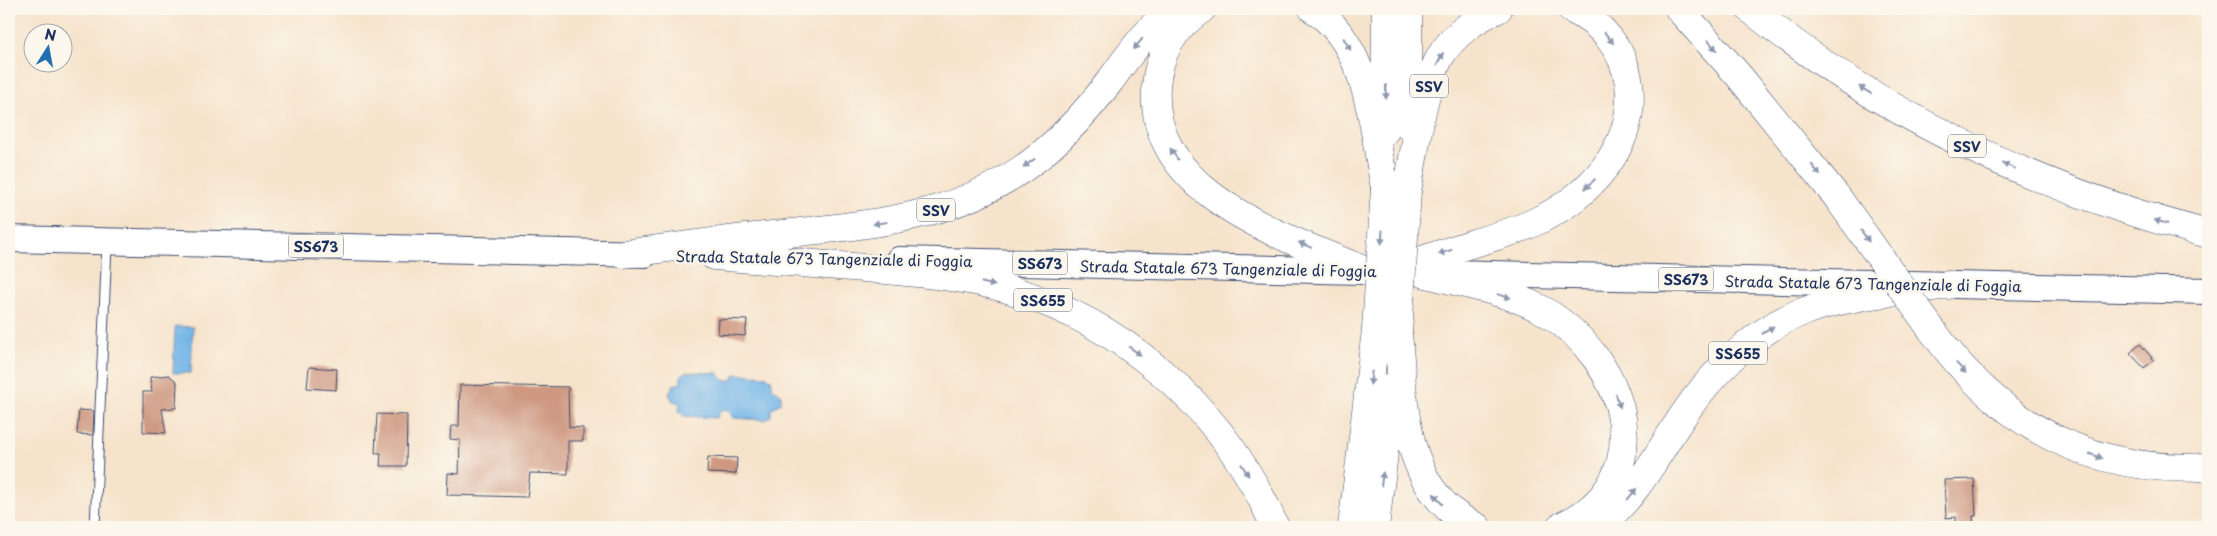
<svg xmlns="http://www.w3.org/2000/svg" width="2217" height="536" font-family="'Playpen Sans',sans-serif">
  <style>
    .water { fill: #73b5e8; stroke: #4772a3 }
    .building { fill: #ce9881 }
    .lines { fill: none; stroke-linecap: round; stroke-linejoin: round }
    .service-casing { stroke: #3c4a6e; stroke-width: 11 }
    .primary-casing { stroke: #3c4a6e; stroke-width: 28 }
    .trunk-casing { stroke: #3c4a6e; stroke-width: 29 }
    .service { stroke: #fff; stroke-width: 9 }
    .primary { stroke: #fff; stroke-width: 26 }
    .trunk { stroke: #fff; stroke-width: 28 }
    .trunk-bridge-casing { stroke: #3c4a6e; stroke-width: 29; stroke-linecap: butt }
    .trunk-bridge { stroke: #fff; stroke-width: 28 }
    .oneway { fill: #8d97ae }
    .labels { text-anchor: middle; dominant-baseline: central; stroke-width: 5; stroke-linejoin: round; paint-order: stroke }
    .shield { fill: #fbf7ec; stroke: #5e6b89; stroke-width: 1 }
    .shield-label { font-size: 14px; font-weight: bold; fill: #1b2f5e }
    .street-label { font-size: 15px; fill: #1b2f5e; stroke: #fbf7ec }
  </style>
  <rect width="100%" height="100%" fill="#fbf7ec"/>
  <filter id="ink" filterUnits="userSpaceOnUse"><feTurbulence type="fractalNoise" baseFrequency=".02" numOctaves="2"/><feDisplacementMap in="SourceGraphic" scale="10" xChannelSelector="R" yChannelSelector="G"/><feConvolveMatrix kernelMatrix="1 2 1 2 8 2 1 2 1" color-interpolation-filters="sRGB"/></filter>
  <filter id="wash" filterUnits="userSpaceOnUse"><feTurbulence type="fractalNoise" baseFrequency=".0096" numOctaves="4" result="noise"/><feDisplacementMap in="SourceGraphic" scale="20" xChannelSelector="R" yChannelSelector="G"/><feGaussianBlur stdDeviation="1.12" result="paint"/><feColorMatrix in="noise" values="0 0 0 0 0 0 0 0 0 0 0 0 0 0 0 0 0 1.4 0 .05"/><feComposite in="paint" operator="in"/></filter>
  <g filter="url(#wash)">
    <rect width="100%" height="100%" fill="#f6e3cb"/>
    <path class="water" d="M175 326 193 327 191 373H173Z
      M686 372 719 373 720 377 726 381 733 379 735 374 767 376 772 381V388L781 394V403L771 409V416L765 420 733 418 730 412 725 410 719 412 717 418 684 416 679 411 680 403 673 401 669 394 673 385 681 383V376Z"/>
    <g id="blocks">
      <path class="building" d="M719 319 747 320 745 336 718 334Z
        M2140 344 2154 360 2144 368 2130 353Z
        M309 367 337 369 336 390 307 388Z
        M169 375 177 382 176 408 162 409 166 433 143 432V392H152L150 377Z
        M460 385 568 387 569 427 583 428V441H568V474L530 473 527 497 447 495 448 473 459 474 460 440 450 439 451 426H459Z
        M79 410 94 411 93 435 77 434Z
        M377 414 407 415 406 466H380L381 453H375Z
        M708 457 737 458 736 474 707 473Z
        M1974 479 1976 516H1973L1974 527H1956V517L1946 518 1944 480Z"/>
    </g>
  </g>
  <g filter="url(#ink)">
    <use href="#blocks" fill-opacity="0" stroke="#3c4a6e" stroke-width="1"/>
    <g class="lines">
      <defs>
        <path id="service" d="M95 527 107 244"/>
        <path id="primary" d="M9 239 645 254
          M899 260 1363 271
          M1447 273 2208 291"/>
        <path id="trunk" d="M1202 9C1175 27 1158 54 1156 87 1148 196 1287 237 1366 271
          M1313 9C1369 44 1373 129 1385 188
          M1408 9V126
          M1679 9 1739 76 1837 197
          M1750 9C1884 117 2042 190 2208 234
          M1385 131 1386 9
          M1407 190C1415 153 1422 89 1440 57 1452 36 1476 18 1498 9
          M623 254C673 247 723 240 773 235 871 224 961 220 1041 155 1067 133 1090 108 1110 81 1129 55 1147 29 1172 9
          M714 256C764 260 814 264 865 268 905 272 945 274 985 283 1115 313 1223 405 1275 527
          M1387 272C1416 262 1445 252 1474 243 1495 237 1516 231 1535 222 1589 197 1637 146 1629 84 1624 50 1602 23 1571 9
          M1423 273C1461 283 1513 293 1546 312 1627 361 1664 481 1560 527
          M1932 330C2000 425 2090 474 2208 467
          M1398 333C1404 404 1402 493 1477 527
          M1352 527 1376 330
          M1375 527 1392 387
          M1597 527C1635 499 1656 456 1682 417 1710 375 1750 334 1797 314 1844 295 1899 292 1949 285"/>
      </defs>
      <use href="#service" class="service-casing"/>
      <use href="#primary" class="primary-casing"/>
      <use href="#trunk" class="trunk-casing"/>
      <use href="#service" class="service"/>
      <use href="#primary" class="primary"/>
      <use href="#trunk" class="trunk"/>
      <defs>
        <path id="trunk-bridge" d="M1837 197 1932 330
          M1376 330 1385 188
          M1398 333 1407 190"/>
      </defs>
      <use href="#trunk-bridge" class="trunk-bridge-casing"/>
      <use href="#trunk-bridge" class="trunk-bridge"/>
    </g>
    <defs><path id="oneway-solid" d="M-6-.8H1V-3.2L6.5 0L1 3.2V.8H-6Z" transform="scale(1.25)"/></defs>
    <g class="oneway">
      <use href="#oneway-solid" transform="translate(1609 38) rotate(51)"/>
      <use href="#oneway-solid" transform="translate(1138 44) rotate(130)"/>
      <use href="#oneway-solid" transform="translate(1347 44) rotate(59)"/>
      <use href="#oneway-solid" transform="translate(1712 45) rotate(49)"/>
      <use href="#oneway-solid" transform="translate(1440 59) rotate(-62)"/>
      <use href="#oneway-solid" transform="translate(1865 90) rotate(-149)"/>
      <use href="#oneway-solid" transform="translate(1386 92) rotate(90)"/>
      <use href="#oneway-solid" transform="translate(1174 154) rotate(-123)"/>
      <use href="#oneway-solid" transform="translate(1029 163) rotate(144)"/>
      <use href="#oneway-solid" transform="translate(2009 166) rotate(-156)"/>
      <use href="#oneway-solid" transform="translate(1816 170) rotate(51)"/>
      <use href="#oneway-solid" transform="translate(1590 184) rotate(136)"/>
      <use href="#oneway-solid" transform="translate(2161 222) rotate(-164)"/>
      <use href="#oneway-solid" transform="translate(880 223) rotate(172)"/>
      <use href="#oneway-solid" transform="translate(1865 236) rotate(55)"/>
      <use href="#oneway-solid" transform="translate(1382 237) rotate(94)"/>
      <use href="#oneway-solid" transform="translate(1305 245) rotate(-157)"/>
      <use href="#oneway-solid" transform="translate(1445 252) rotate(162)"/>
      <use href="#oneway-solid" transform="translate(988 284) rotate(13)"/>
      <use href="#oneway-solid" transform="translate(1504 296) rotate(16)"/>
      <use href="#oneway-solid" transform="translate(1768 330) rotate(-33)"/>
      <use href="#oneway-solid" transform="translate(1135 351) rotate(36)"/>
      <use href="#oneway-solid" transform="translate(1961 368) rotate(47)"/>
      <use href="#oneway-solid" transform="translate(1371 378) rotate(96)"/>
      <use href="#oneway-solid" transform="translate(1618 401) rotate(73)"/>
      <use href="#oneway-solid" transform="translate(2096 456) rotate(19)"/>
      <use href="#oneway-solid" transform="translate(1245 470) rotate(58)"/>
      <use href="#oneway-solid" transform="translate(1382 479) rotate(-82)"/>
      <use href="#oneway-solid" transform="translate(1632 494) rotate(-51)"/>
      <use href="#oneway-solid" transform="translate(1438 499) rotate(-130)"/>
    </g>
  </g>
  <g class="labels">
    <g class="shield">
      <rect x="1410" y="74.5" width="38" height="23" rx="4"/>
      <rect x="1948" y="134.5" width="38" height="23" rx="4"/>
      <rect x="917" y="198.5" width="38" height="23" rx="4"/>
      <rect x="288.5" y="234.5" width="55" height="23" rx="4"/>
      <rect x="1012.5" y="251.5" width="55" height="23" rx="4"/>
      <rect x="1658.5" y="267.5" width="55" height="23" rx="4"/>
      <rect x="1014" y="288.5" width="58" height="23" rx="4"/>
      <rect x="1709" y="341.5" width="58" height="23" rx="4"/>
    </g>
    <g class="shield-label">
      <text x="1429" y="86">SSV</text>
      <text x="1967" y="146">SSV</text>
      <text x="936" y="210">SSV</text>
      <text x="316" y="246">SS673</text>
      <text x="1040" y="263">SS673</text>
      <text x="1686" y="279">SS673</text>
      <text x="1043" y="300">SS655</text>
      <text x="1738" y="353">SS655</text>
    </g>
    <g class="street-label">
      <text transform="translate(824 258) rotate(1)">Strada Statale 673 Tangenziale di Foggia</text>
      <text transform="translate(1228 268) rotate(1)">Strada Statale 673 Tangenziale di Foggia</text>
      <text transform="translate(1873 283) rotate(1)">Strada Statale 673 Tangenziale di Foggia</text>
    </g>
  </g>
  <rect width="2217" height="536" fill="none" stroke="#fbf7ec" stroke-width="30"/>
  <g transform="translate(48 48) rotate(11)"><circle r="24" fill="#fbf7ec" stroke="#a1a7b3"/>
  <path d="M0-4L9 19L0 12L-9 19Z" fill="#1f6fb2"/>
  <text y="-8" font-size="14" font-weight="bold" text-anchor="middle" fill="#1b2f5e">N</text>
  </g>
</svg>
